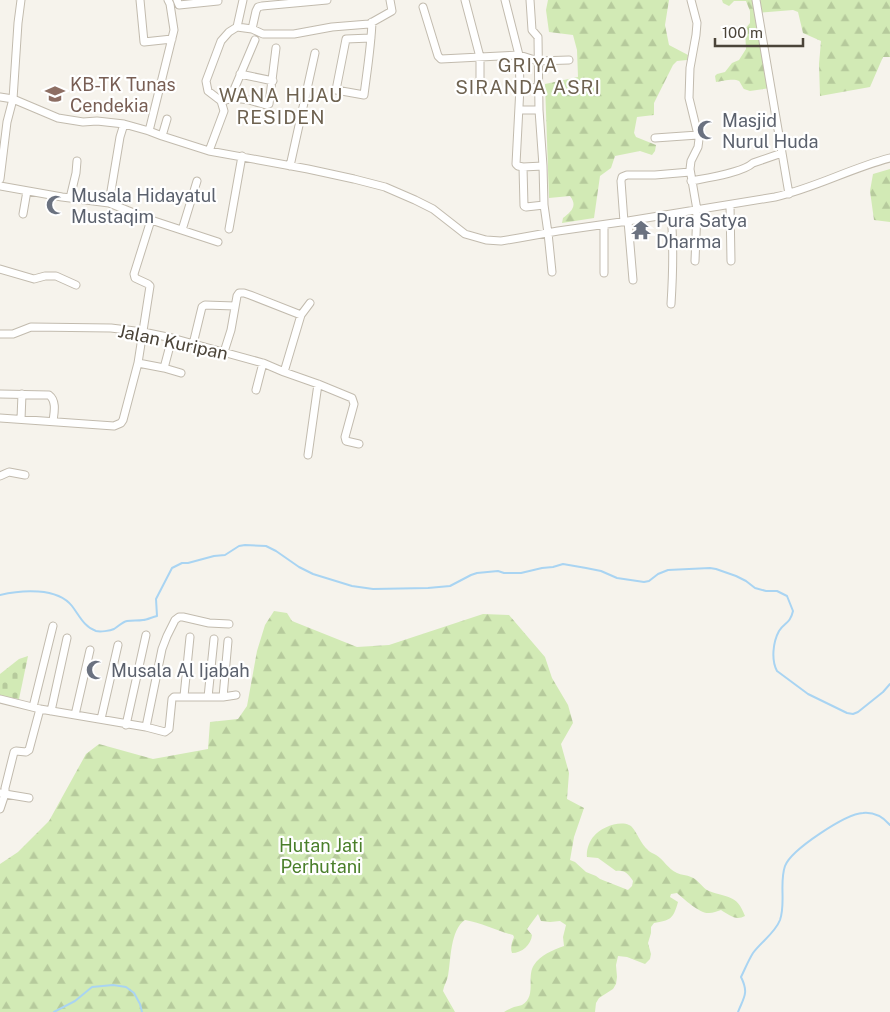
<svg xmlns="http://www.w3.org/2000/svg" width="890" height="1012" font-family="'Public Sans',sans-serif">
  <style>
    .forest { fill: url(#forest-firs) }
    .cemetery { fill: url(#cemetery-stones) }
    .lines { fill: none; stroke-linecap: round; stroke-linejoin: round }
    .stream { stroke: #a9d4f2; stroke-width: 2 }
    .minor-casing { stroke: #c2bbae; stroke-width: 9 }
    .minor { stroke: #fff; stroke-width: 7 }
    .labels { text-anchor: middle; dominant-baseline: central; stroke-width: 4.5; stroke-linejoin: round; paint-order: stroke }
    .education-label { font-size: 18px; fill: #785e54; stroke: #fff; text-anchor: start }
    .worship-label { font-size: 18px; fill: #5b616d; stroke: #fff; text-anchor: start }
    .street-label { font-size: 18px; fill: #4b4439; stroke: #fff }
    .park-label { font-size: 18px; fill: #4a7f2a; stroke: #fff }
    .neighbourhood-label { font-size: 19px; letter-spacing: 1px; fill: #6e6250; stroke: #fff }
  </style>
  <defs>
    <pattern id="forest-firs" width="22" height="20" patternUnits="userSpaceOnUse" patternTransform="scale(1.25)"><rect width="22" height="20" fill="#d2eab5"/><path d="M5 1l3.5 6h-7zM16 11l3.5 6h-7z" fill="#b6ca9c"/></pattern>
    <pattern id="cemetery-stones" width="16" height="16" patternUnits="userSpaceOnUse" patternTransform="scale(1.25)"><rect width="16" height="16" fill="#d2eab5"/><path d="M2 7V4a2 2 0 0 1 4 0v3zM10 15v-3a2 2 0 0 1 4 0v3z" fill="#b6ca9c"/></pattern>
  </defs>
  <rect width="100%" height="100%" fill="#f6f3ec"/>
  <path class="forest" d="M548 0H669L665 25 669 45 688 55 687 60 677 61 673 65 654 103V115L637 117 634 133 636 137 656 145 655 151 652 155 640 151 615 156 611 168 600 176 594 218 562 223 563 218C571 212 578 206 570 196L549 198 545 84 578 77 577 50 573 35 549 32 546 10Z
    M722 0H890V57H883L870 87 820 96 819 64 821 41 803 33 798 12 793 10 757 13 770 88 750 91 744 89C743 88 740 82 739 81 734 78 722 81 716 82L715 76 717 74 725 72 732 63 739 60 746 49 745 29 750 23V11L746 1H734L729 6 723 3Z
    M890 169V222L874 220 870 191 873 174Z
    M274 611 287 613 292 621 357 647 389 645 483 614 509 615 545 657 552 678 568 705 573 723 561 744 569 773 567 799 584 808 574 837 570 860 575 862 586 872 596 876 600 879 628 890 632 886 633 881C628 873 624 870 616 871L598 858 587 857C586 851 589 841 594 836 600 828 619 820 629 825 635 827 640 843 647 849 649 852 653 853 656 855 664 860 668 869 677 873 681 875 687 875 691 877 699 880 702 888 709 891 727 898 737 894 745 916 736 921 729 915 721 910 717 911 713 913 709 913 700 914 684 899 677 893L671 894 670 897 678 902C673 920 670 920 654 923L651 927V933L648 943 651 954 650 959 645 964 627 957 618 956 616 965 617 977 616 984 613 989 599 998 596 1003 595 1012H504C507 1010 511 1008 514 1007 517 1006 520 1006 522 1005 537 996 526 977 534 965 540 955 553 950 564 946L563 937 566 925 560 921 550 922 541 921 538 914 527 929 532 935C531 945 522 953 512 953 510 948 512 942 514 937L513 935C497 931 482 923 465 920 450 930 451 960 448 976 447 981 444 985 443 991L455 1012H0V864L18 852 49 821 86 754 99 744 153 759 208 749 210 722 238 719 247 706 257 651 265 625Z"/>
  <path class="cemetery" d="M28 656 19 699 0 696V674L19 659Z"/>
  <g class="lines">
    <path class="stream" d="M0 595C21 590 57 587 72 606 79 615 84 627 96 631 100 632 110 631 114 629 119 626 122 622 127 621 132 620 138 621 143 620 147 620 152 617 157 616L156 599 172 568 182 563H188L214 556 225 555 239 546 245 545 266 546 276 551 299 567 313 574 352 586 373 589 428 588 450 586 471 575 477 573 498 571 504 573H521L542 568 553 567 563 564 586 568 601 571 617 578 644 582 649 581 658 574 668 570 710 568 716 569 736 576 746 581 755 588 766 591H777L787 596 793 611C790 624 785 622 779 631 773 642 771 660 777 671L808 694 847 713 853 714 858 712 883 692 890 684
      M54 1012 75 1001 92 987 113 985 126 987 134 993 140 1004 142 1012
      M738 1012C744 997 749 993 741 977 745 969 748 961 753 953 761 942 775 933 780 920 786 903 779 883 785 866 791 850 845 814 863 813 874 812 883 817 890 825"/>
    <defs>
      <path id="minor" d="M140 0 144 42 172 39
        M177 0 179 5 218 1
        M465 0 480 57V83
        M505 0 519 55 520 87 516 164 518 166 523 167 543 166
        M530 0 532 30 538 37 539 110 543 166 544 205 548 233 552 272
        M691 0 697 23 696 35 690 68 689 98 699 139 698 147 691 161 690 169 697 210 695 261
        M756 0 789 194
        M423 7 438 56 441 59 519 55 538 61 569 60
        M237 27 243 0
        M252 29 256 11 258 7 262 6 327 0
        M371 38 346 39 336 90 364 95C367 71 371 47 372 22
        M240 74 273 81
        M520 87 539 88
        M0 97 13 99 58 118 83 122 97 121 124 124 149 131 162 136 209 151 308 169 354 179 385 187 415 200 433 209 465 234 486 240 501 241 519 238 558 231 628 221 775 197C815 188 851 168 890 158
        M230 99 255 40
        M221 101 234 98 249 100 266 105 269 104 276 48
        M519 110H539
        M149 131 174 30 170 4 168 0
        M162 136 167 119
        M655 138 698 135
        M209 151 224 111 221 101 208 91 206 81 221 41 229 32 237 27 252 29 263 34H294L332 27 369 24 392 11 390 0
        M290 166 315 53
        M523 167 524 206 526 207 544 205
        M0 179 7 122 13 99 18 23 21 0
        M691 181C707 178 742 173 753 163L782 153
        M0 186 62 197 109 203 151 220 218 242
        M70 198 76 173 77 161
        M109 203 120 137 124 124
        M730 205 731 261
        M23 214 27 191
        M671 214C674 246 673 273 671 304
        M628 221 633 280
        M624 222 621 181 622 177 627 175H655L690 172
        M604 225V273
        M229 229 242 156
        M182 230 197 181
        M0 269 34 279 45 276H56L76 285
        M0 334H13L31 327 111 328 143 332 172 338 263 363 284 372 318 384 352 398 354 404 345 437 346 441 359 444
        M193 344 202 307 205 305 235 306
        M224 352 231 330 237 296 239 293H244L250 295 301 315
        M138 363 150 286 148 284 135 278 134 274 151 220
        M164 368 172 338
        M284 372 301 315 310 303
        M256 390 263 363
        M0 394 49 395C57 401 54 413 53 421
        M0 418 114 426 121 423 123 420 138 363 164 368 181 373
        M21 419 22 394
        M308 455 318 384
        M0 476 9 472 25 475
        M184 696 190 637
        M208 697 214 639
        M223 697 228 641
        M0 699 40 709 146 727 165 732 169 729 172 699 174 697H223L236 695
        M33 707 53 626
        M51 711 67 638
        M75 715 90 650
        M101 719 118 645
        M126 725 146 635
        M146 727 162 649 167 636 175 620 179 617H183L209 623 229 624
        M0 793 5 794V788L14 752 16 751 26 752 29 750 40 709
        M0 809 5 794 29 798"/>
    </defs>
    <use href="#minor" class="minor-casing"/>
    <use href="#minor" class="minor"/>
  </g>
  <defs>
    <symbol id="school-bare" viewBox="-9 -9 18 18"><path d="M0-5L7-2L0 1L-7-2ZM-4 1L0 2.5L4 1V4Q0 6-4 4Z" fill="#8d6e63" stroke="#fff" stroke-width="2.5" paint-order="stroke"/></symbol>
    <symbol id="mosque-bare" viewBox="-9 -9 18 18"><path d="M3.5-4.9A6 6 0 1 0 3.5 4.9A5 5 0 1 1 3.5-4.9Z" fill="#6b7280" stroke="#fff" stroke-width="2.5" paint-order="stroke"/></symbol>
    <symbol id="temple-bare" viewBox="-9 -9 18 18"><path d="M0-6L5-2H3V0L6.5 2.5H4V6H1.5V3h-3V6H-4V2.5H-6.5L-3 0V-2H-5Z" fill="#6b7280" stroke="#fff" stroke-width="2.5" paint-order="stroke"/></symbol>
  </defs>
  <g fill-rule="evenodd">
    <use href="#school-bare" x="41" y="80" width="28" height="28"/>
    <use href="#mosque-bare" x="693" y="116" width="28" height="28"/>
    <use href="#mosque-bare" x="42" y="191" width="28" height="28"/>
    <use href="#temple-bare" x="627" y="216" width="28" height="28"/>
    <use href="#mosque-bare" x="82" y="656" width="28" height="28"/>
  </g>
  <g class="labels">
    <g class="education-label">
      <text x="70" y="84">KB-TK Tunas<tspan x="70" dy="21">Cendekia</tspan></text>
    </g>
    <g class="worship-label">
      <text x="722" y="120">Masjid<tspan x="722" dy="21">Nurul Huda</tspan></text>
      <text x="71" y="195">Musala Hidayatul<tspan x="71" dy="21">Mustaqim</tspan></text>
      <text x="656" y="220">Pura Satya<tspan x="656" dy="21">Dharma</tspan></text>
      <text x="111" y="670">Musala Al Ijabah</text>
    </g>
    <g class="street-label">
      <text transform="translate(173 342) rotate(12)">Jalan Kuripan</text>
    </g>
    <g class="park-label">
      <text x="321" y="845">Hutan Jati<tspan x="321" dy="21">Perhutani</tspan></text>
    </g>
    <g class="neighbourhood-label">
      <text x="528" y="65">GRIYA<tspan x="528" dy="22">SIRANDA ASRI</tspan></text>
      <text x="281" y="95">WANA HIJAU<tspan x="281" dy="22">RESIDEN</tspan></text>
    </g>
  </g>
  <path d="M715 38v8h88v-8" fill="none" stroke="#4b4439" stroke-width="2.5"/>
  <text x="722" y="38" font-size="15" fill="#4b4439" stroke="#ffffff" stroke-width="4" paint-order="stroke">100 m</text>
</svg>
